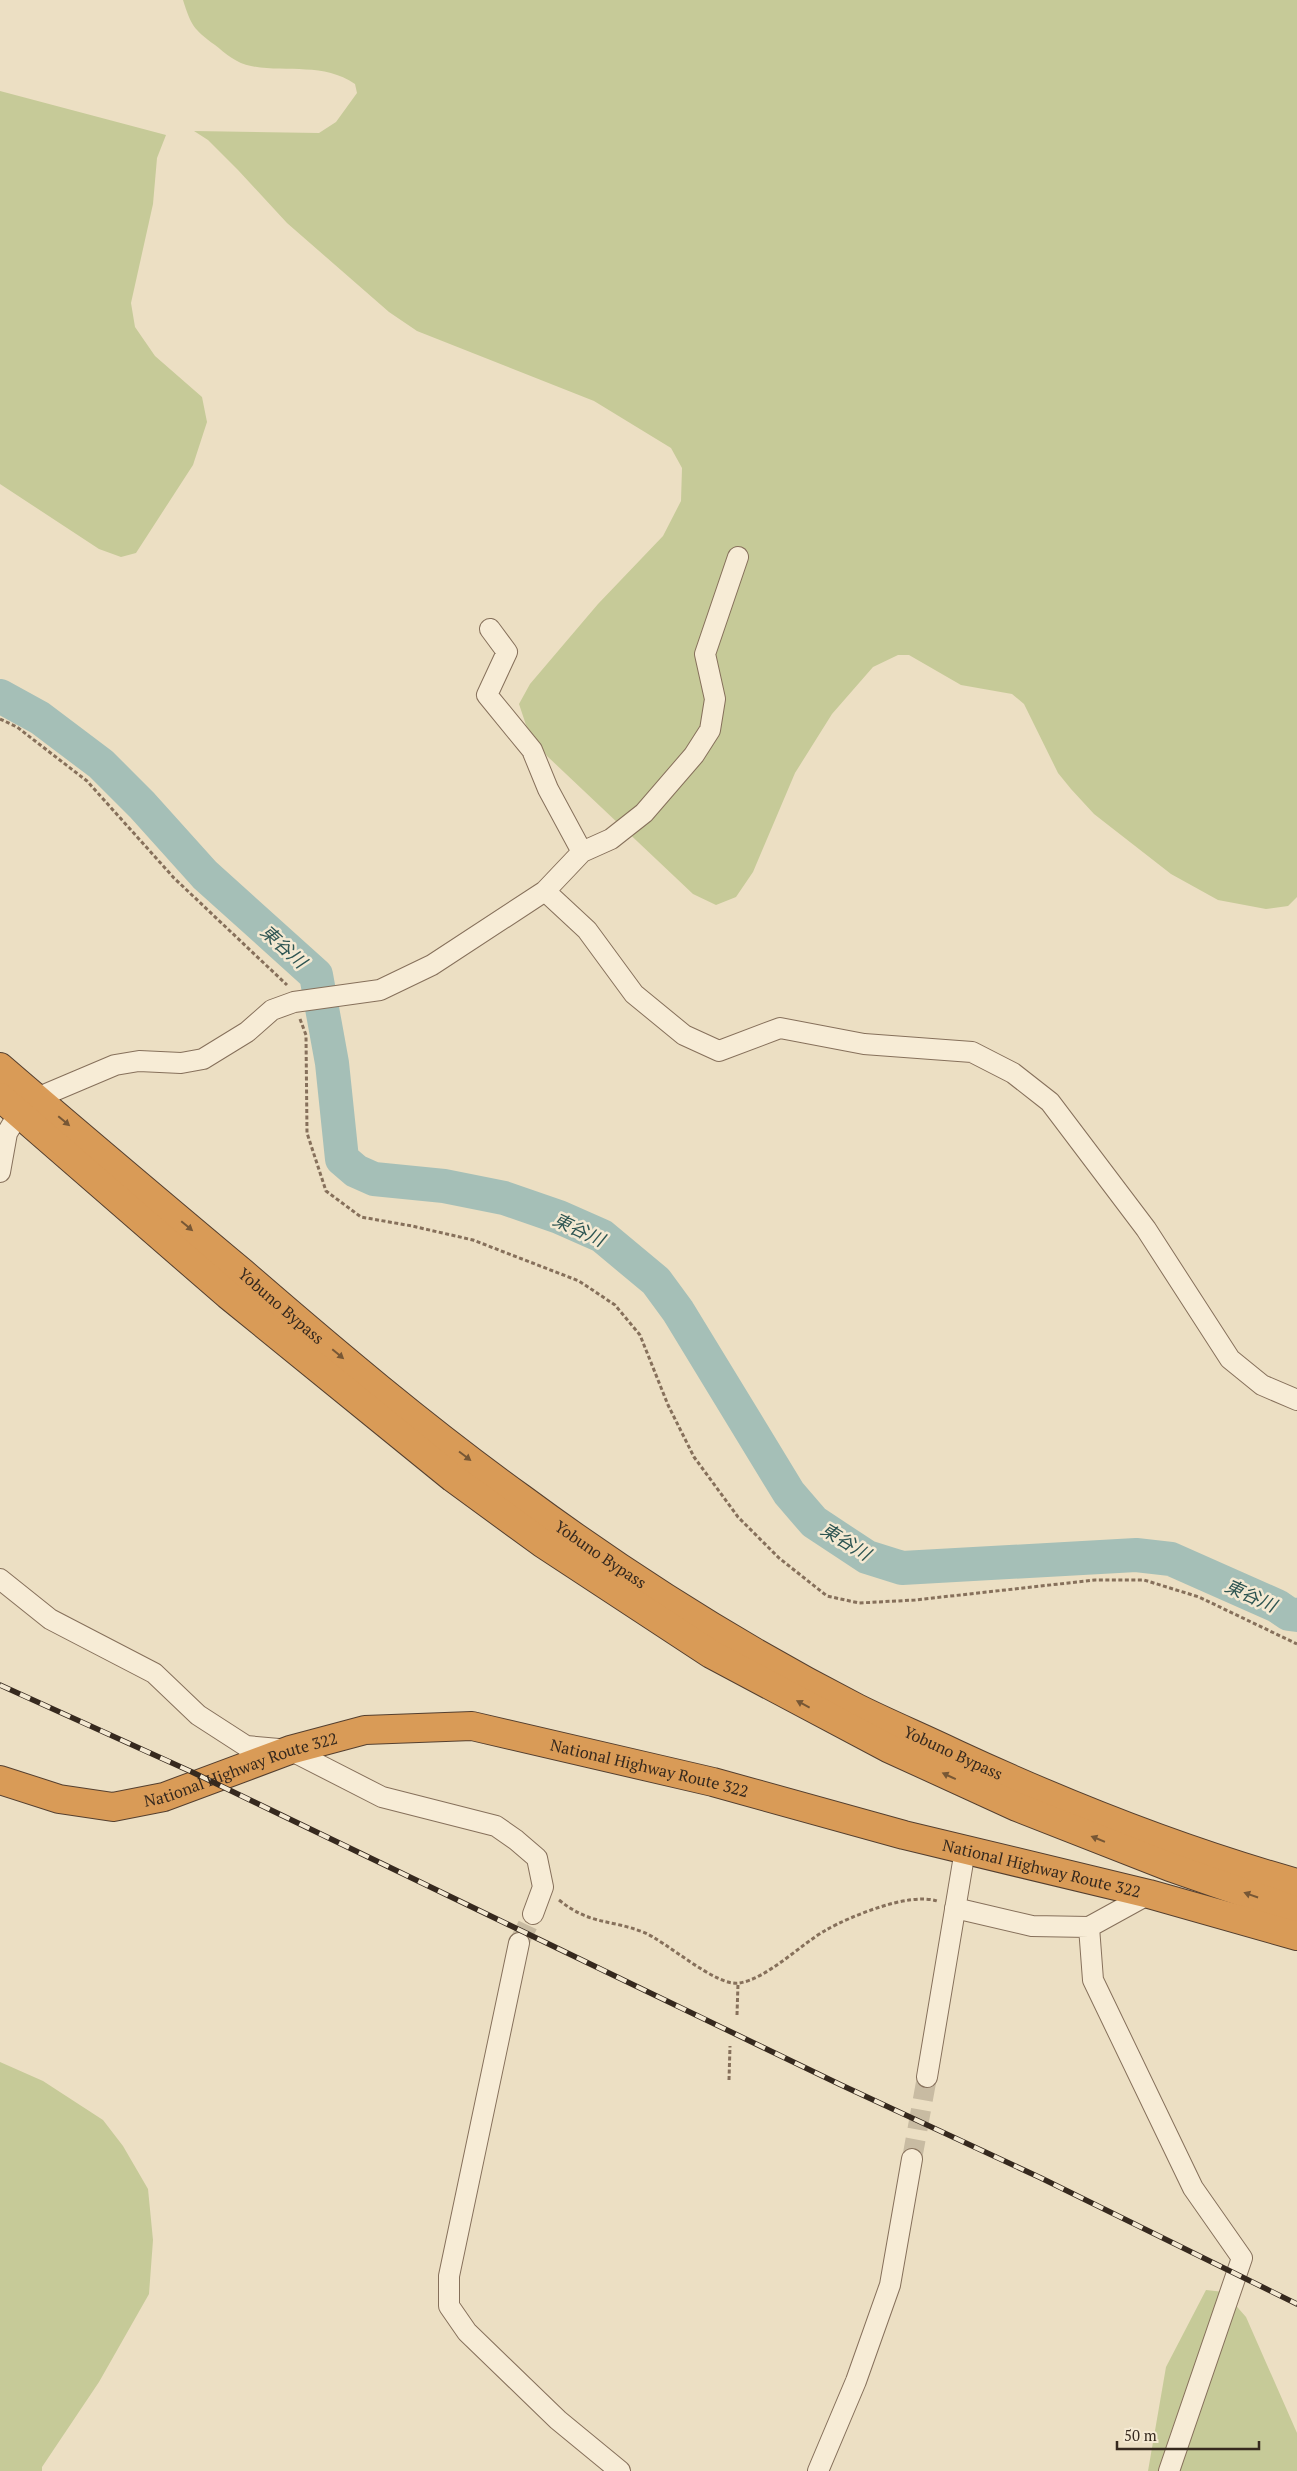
<svg xmlns="http://www.w3.org/2000/svg" width="1297" height="2471" font-family="'PT Serif','Noto Sans JP',serif">
  <style>
    .green { fill: #c6ca98 }
    .lines { fill: none; stroke-linecap: round; stroke-linejoin: round }
    .river { stroke: #a5bfb7; stroke-width: 34 }
    .minor-tunnel { stroke: #c8bba2; stroke-width: 20; stroke-dasharray: 20 10; stroke-linecap: butt }
    .minor-casing { stroke: #86705b; stroke-width: 22 }
    .highway-casing { stroke: #543f2f; stroke-width: 30 }
    .path { stroke: #86705b; stroke-width: 3; stroke-dasharray: 4 2.5; stroke-linecap: butt }
    .minor { stroke: #f7ecd6; stroke-width: 20 }
    .highway { stroke: #d99b57; stroke-width: 28 }
    .rail-casing { stroke: #36291e; stroke-width: 5.5 }
    .rail { stroke: #f4e9d2; stroke-width: 4; stroke-dasharray: 11; stroke-linecap: butt }
    .oneway { fill: #775735 }
    .labels { text-anchor: middle; dominant-baseline: central; stroke-width: 5; stroke-linejoin: round; paint-order: stroke }
    .street-label { font-size: 16px; fill: #36291e; stroke: #f4e9d2 }
    .water-label { font-size: 18px; font-style: italic; fill: #2e5552; stroke: #f4e9d2 }
  </style>
  <rect width="100%" height="100%" fill="#ecdfc3"/>
  <path class="green" d="M183 0H1297V897L1288 906 1266 909 1218 900 1171 874 1094 814 1071 789 1058 773 1024 704 1012 694 961 685 909 655H898L873 667 832 714 795 773 753 872 736 897 716 905 693 894 547 756 526 725 519 704 530 684 598 604 663 536 681 501 682 468 671 448 594 401 417 331 389 312 287 223 238 170 208 140 194 131 319 133 336 122 357 93 355 84C323 62 286 73 251 66 237 64 225 53 215 45 193 29 191 25 183 0Z
    M0 91 166 135 157 158 153 204 131 303 135 327 155 356 202 397 207 422 193 465 136 553 121 557 99 549 0 484Z
    M0 2062 43 2081 103 2120 123 2146 148 2189 153 2240 149 2294 99 2382 42 2467V2471H0Z
    M1206 2290 1224 2292 1246 2317 1297 2433V2471H1148L1166 2367Z"/>
  <g class="lines">
    <path class="river" d="M0 696 40 718 101 764 142 805 205 875 316 975 332 1063 342 1159 356 1171 374 1179 444 1186 504 1198 559 1217 602 1236 656 1281 678 1311 789 1493 814 1522 867 1557 902 1568 1136 1555 1171 1559 1277 1606 1289 1614 1297 1615"/>
    <path class="minor-tunnel" d="M519 1943 533 1914
      M912 2159 927 2077"/>
    <defs>
      <path id="minor" d="M490 629 507 652 487 695 532 750 548 789 582 852
        M545 891 582 852 611 839 644 813 694 755 710 730 715 699 705 654 738 557
        M0 1172 7 1133 19 1113 37 1098 115 1065 139 1061 181 1063 203 1059 247 1032 272 1010 294 1002 380 990 432 965 545 891 587 930 634 994 684 1035 719 1051 780 1028 864 1044 972 1052 1013 1073 1050 1102 1146 1229 1230 1359 1262 1385 1297 1400
        M0 1579 50 1619 154 1673 198 1715 246 1746 290 1750 382 1797 496 1826 516 1840 537 1858 543 1887 533 1914
        M1149 1894 1089 1927 1093 1980 1193 2188 1242 2258 1169 2471
        M955 1908 1032 1926 1089 1927
        M519 1943 449 2276V2306L467 2332 558 2420 620 2471
        M927 2077 965 1850
        M818 2471 856 2381 890 2285 912 2159"/>
      <g id="highway">
        <path id="s1" d="M0 1067C80 1136 162 1205 243 1273 333 1351 424 1428 521 1498 625 1575 742 1649 857 1708 889 1724 923 1738 956 1754 1066 1805 1179 1850 1297 1883"/>
        <path d="M0 1097 228 1295 453 1478 542 1543 711 1654 888 1748 1017 1807 1170 1867 1297 1911"/>
        <path id="s2" d="M0 1780 59 1799 113 1807 164 1797 290 1750 365 1730 472 1726 713 1782 904 1835 1149 1894 1297 1936"/>
      </g>
    </defs>
    <use href="#minor" class="minor-casing"/>
    <use href="#highway" class="highway-casing"/>
    <path class="path" d="M0 719 17 727 87 781 174 878 287 985
      M300 1019 306 1035 307 1133 326 1191 361 1217 412 1226 473 1240 579 1281 615 1305 640 1335 668 1405 694 1457 738 1517 779 1558 827 1596 859 1603 915 1600 1095 1580H1144L1199 1597 1297 1644
      M559 1900C590 1925 609 1919 643 1932 666 1941 716 1987 739 1983 767 1979 801 1944 826 1930 851 1916 909 1892 937 1901
      M737 2015 738 1984
      M729 2080 730 2046"/>
    <use href="#minor" class="minor"/>
    <use href="#highway" class="highway"/>
    <defs>
      <path id="rail" d="M0 1685 192 1772 839 2084 1041 2178 1297 2304"/>
    </defs>
    <use href="#rail" class="rail-casing"/>
    <use href="#rail" class="rail"/>
  </g>
  <defs><path id="oneway-solid" d="M-6-.8H1V-3.2L6.5 0L1 3.2V.8H-6Z" transform="scale(1.25)"/></defs>
  <g class="oneway">
    <use href="#oneway-solid" transform="translate(64 1121) rotate(40)"/>
    <use href="#oneway-solid" transform="translate(187 1226) rotate(40)"/>
    <use href="#oneway-solid" transform="translate(338 1354) rotate(40)"/>
    <use href="#oneway-solid" transform="translate(465 1456) rotate(37)"/>
    <use href="#oneway-solid" transform="translate(803 1704) rotate(-152)"/>
    <use href="#oneway-solid" transform="translate(949 1776) rotate(-155)"/>
    <use href="#oneway-solid" transform="translate(1098 1839) rotate(-158)"/>
    <use href="#oneway-solid" transform="translate(1251 1895) rotate(-161)"/>
  </g>
  <g class="labels">
    <g class="street-label">
      <text stroke="none"><textPath href="#s1" startOffset="369">Yobuno Bypass</textPath></text>
      <text stroke="none"><textPath href="#s1" startOffset="774">Yobuno Bypass</textPath></text>
      <text stroke="none"><textPath href="#s1" startOffset="1179">Yobuno Bypass</textPath></text>
      <text stroke="none"><textPath href="#s2" startOffset="670">National Highway Route 322</textPath></text>
      <text stroke="none"><textPath href="#s2" startOffset="250">National Highway Route 322</textPath></text>
      <text stroke="none"><textPath href="#s2" startOffset="1075">National Highway Route 322</textPath></text>
    </g>
    <g class="water-label">
      <text transform="translate(284 946) rotate(42)">東谷川</text>
      <text transform="translate(579 1229) rotate(25)">東谷川</text>
      <text transform="translate(846 1541) rotate(31)">東谷川</text>
      <text transform="translate(1251 1595) rotate(24)">東谷川</text>
    </g>
  </g>
  <path d="M1117 2441v8h142v-8" fill="none" stroke="#36291e" stroke-width="2.5"/>
  <text x="1124" y="2441" font-size="15" fill="#36291e" stroke="#f4e9d2" stroke-width="4" paint-order="stroke">50 m</text>
</svg>
